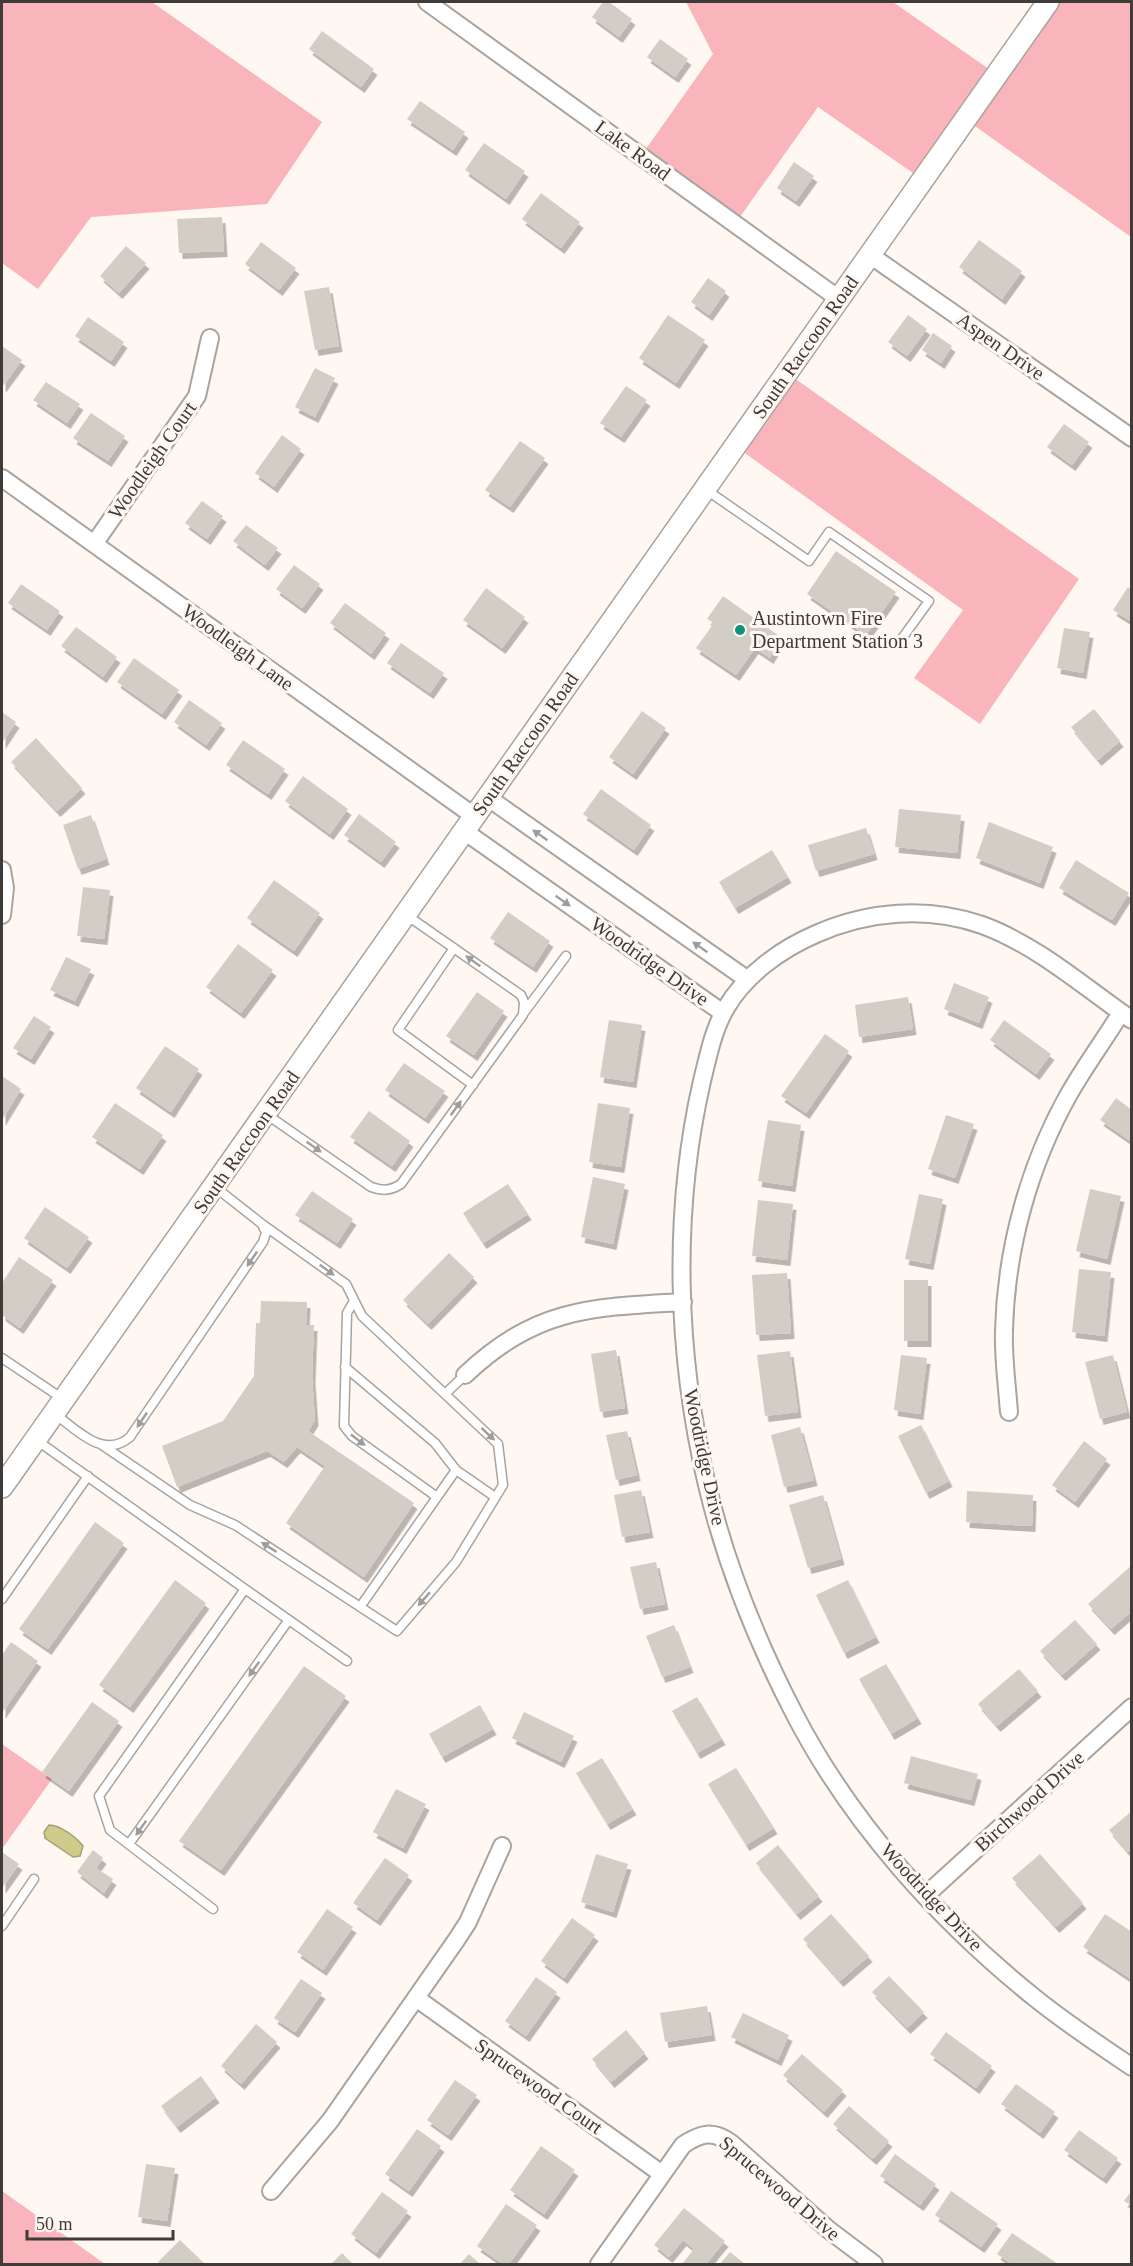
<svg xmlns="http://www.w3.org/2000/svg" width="1133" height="2266" font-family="'Times New Roman',serif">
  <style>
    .green { fill: #fab5bc }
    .water { fill: #cfcc8b; stroke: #a4a072; stroke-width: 1.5 }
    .building { fill: #d2cec6; filter: url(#shadow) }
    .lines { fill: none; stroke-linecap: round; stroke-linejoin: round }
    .service-casing { stroke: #aba39d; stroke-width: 11 }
    .minor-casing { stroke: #aba39d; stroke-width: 20 }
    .tertiary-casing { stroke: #aba39d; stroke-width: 24 }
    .service { stroke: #fff; stroke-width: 8 }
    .minor { stroke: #fff; stroke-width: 16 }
    .tertiary { stroke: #fff; stroke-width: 21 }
    .oneway { fill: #9e9d9c }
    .poi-dot { fill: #10927a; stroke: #fff7f1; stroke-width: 2 }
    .labels { text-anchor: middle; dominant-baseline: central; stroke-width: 6; stroke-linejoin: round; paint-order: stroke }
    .street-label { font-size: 20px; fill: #3e3b38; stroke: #fff7f1 }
    .poi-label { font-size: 20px; fill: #3e3b38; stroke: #fff7f1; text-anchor: start }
  </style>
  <defs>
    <filter id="shadow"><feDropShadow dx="3.5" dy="6" stdDeviation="0" flood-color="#0004"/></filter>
  </defs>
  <rect width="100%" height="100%" fill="#fff7f1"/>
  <path class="green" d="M2 2H152L322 122 267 204 91 217 38 289 2 263Z
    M686 2H893L996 74 1048 2H1131V237L965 119 923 180 818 107 735 224 641 156 713 54Z
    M787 373 1079 579 980 724 914 678 963 610 735 446Z
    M2 1744 52 1779 2 1849Z
    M2 2191 105 2264H2Z"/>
  <path class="water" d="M49 1825C60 1825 76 1837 83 1846L80 1856 73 1857 45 1838 44 1832Z"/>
  <path class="building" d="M603 2H609L632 19 619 37 592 17Z
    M322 31 374 69 361 87 309 49Z
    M660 39 688 59 675 77 647 57Z
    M420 101 465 132 453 150 407 119Z
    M484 143 525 171 506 199 465 170Z
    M794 162 814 176 796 201 777 188Z
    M541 193 580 222 561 248 522 219Z
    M222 217 224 251 179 253 177 219Z
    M979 240 1022 271 1002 299 959 267Z
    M261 242 296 268 279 290 245 264Z
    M126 246 146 263 119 293 100 276Z
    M708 278 726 291 709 315 691 302Z
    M329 287 339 346 315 350 304 291Z
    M668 315 705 340 676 383 639 358Z
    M908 315 927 329 907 356 888 342Z
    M88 317 124 342 111 361 75 336Z
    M933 333 952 346 941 363 922 350Z
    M2 346 22 360 3 386 2 385Z
    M315 368 335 378 315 417 295 407Z
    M46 382 80 404 67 423 33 400Z
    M626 386 647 400 621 437 600 423Z
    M91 413 125 436 108 461 73 438Z
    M1064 424 1089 442 1072 465 1047 447Z
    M282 435 301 449 274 487 255 473Z
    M520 441 545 458 510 507 485 490Z
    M202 501 223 516 207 539 185 523Z
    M246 525 278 548 265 565 233 541Z
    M836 551 896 592 866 635 807 594Z
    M294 565 320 584 302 608 276 589Z
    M21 584 60 611 47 630 8 603Z
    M1128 587 1132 590V622L1113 610Z
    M486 588 525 617 502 648 463 620Z
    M723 596 782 638 770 658 755 648 736 675 696 648 714 623 707 619Z
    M345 603 386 633 371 654 330 623Z
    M76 627 117 657 103 677 61 646Z
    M1064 628 1090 632 1083 673 1057 668Z
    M401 643 444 673 430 693 387 663Z
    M134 658 179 690 162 714 117 682Z
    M189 700 222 723 206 745 174 722Z
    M1094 709 1120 741 1098 760 1071 727Z
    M642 711 666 728 633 774 609 757Z
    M2 712 16 722 2 743Z
    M36 738 82 788 57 811 11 762Z
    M243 740 285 769 268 794 226 765Z
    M303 776 348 809 330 834 285 801Z
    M601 789 651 825 634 850 583 814Z
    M899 809 961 815 957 853 895 847Z
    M359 814 396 842 381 862 344 835Z
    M91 815 106 859 78 869 63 825Z
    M989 822 1053 847 1040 883 976 858Z
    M866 828 874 854 816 871 808 845Z
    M772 850 788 877 735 908 719 882Z
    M1076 860 1129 893 1112 920 1059 888Z
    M274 880 320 913 294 951 247 918Z
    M83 887 110 890 104 939 77 936Z
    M508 912 550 941 533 967 490 938Z
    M238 944 273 970 241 1013 206 987Z
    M66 957 91 969 75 1001 50 990Z
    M954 983 989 997 979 1023 944 1009Z
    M477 992 504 1011 474 1055 446 1036Z
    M908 997 913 1029 859 1037 855 1005Z
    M34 1016 51 1027 31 1059 13 1048Z
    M609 1020 642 1025 633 1082 600 1077Z
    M1004 1020 1051 1054 1036 1074 990 1040Z
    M825 1034 849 1051 806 1113 781 1096Z
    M165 1046 199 1069 171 1112 136 1088Z
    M404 1063 445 1091 425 1118 385 1090Z
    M2 1076 21 1089 2 1120Z
    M1116 1098 1132 1110V1142L1100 1120Z
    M115 1103 163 1135 140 1169 92 1137Z
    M598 1103 630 1108 621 1167 589 1162Z
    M369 1111 410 1141 392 1166 350 1137Z
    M946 1115 974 1124 955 1178 928 1169Z
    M768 1120 801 1125 792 1186 758 1181Z
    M593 1177 625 1184 613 1244 581 1237Z
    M508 1184 528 1214 483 1243 463 1213Z
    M1090 1189 1121 1196 1107 1259 1076 1251Z
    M312 1191 353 1219 337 1243 295 1215Z
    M919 1194 943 1199 930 1264 905 1259Z
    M758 1200 793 1204 787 1260 752 1256Z
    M45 1207 89 1237 67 1268 24 1238Z
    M449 1253 474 1277 428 1324 403 1300Z
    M19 1257 53 1280 20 1328 2 1315V1283Z
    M1079 1269 1111 1272 1104 1336 1072 1332Z
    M787 1273 791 1333 756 1335 752 1275Z
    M904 1280H928V1341H904Z
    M261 1301 307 1302 306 1325H314L312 1377 315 1420 308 1431 414 1503 364 1577 286 1523 325 1466 297 1447 284 1462 267 1451 177 1487 162 1446 223 1421 254 1376 256 1323H260Z
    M616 1350 625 1408 600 1412 591 1354Z
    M790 1351 798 1412 765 1416 757 1355Z
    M901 1355 927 1358 920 1414 894 1410Z
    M1113 1355 1127 1412 1100 1419 1085 1362Z
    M921 1425 949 1481 926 1493 898 1436Z
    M800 1427 814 1480 784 1487 771 1435Z
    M627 1431 637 1475 616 1480 606 1435Z
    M1084 1441 1107 1459 1075 1502 1052 1485Z
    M641 1490 650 1532 622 1537 614 1495Z
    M967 1491 1033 1495 1032 1526 966 1522Z
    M823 1495 841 1559 808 1568 789 1505Z
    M95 1522 124 1543 48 1649 19 1629Z
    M656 1562 665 1604 640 1609 630 1567Z
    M1132 1565V1611L1111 1629 1088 1604Z
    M175 1580 206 1603 130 1707 99 1685Z
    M848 1580 876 1637 844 1653 816 1595Z
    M1075 1620 1097 1644 1062 1675 1040 1651Z
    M674 1625 690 1667 662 1677 646 1636Z
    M11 1642 38 1661 2 1713V1655Z
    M886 1664 918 1718 891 1734 859 1679Z
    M304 1666 346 1696 221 1870 179 1841Z
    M1019 1669 1038 1691 997 1726 978 1704Z
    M697 1697 722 1739 697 1753 672 1711Z
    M92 1702 119 1721 69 1791 42 1772Z
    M480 1705 493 1729 442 1757 429 1734Z
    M524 1712 574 1736 561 1762 512 1738Z
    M911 1756 978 1774 971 1800 904 1783Z
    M602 1758 633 1809 607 1824 576 1773Z
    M736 1768 774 1828 746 1845 708 1784Z
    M396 1789 426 1804 403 1848 373 1832Z
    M1132 1811V1849L1128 1852 1109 1830Z
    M778 1845 819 1896 797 1914 756 1863Z
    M93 1850 103 1858 96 1868 113 1879 104 1893 77 1872Z
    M2 1852 19 1864 2 1888Z
    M596 1854 628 1864 613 1912 581 1902Z
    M1040 1854 1083 1903 1056 1927 1012 1878Z
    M385 1858 409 1875 377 1920 353 1903Z
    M327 1909 353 1927 323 1970 297 1952Z
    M831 1914 869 1956 840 1981 803 1939Z
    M1105 1914 1132 1932 1131 1979 1083 1947Z
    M572 1918 595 1935 564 1978 541 1961Z
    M889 1976 924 2012 907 2028 872 1992Z
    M536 1977 557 1992 526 2036 505 2021Z
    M301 1979 322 1993 295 2032 274 2018Z
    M707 2006 712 2035 665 2042 660 2013Z
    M743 2013 789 2035 778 2060 731 2037Z
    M256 2024 277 2042 241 2084 221 2066Z
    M626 2030 645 2053 611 2082 592 2059Z
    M946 2032 992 2066 976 2088 930 2054Z
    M802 2054 843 2090 824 2112 783 2075Z
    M201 2076 216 2097 177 2127 161 2106Z
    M455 2080 477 2095 448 2135 427 2120Z
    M1016 2084 1055 2112 1040 2133 1001 2104Z
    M849 2106 889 2141 873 2159 833 2124Z
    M417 2129 441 2146 409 2191 385 2174Z
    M1079 2130 1118 2158 1103 2178 1064 2150Z
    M541 2146 575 2170 544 2214 510 2190Z
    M895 2154 936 2184 920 2205 880 2176Z
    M146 2164 175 2168 167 2221 138 2217Z
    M1132 2190V2206L1124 2201Z
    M951 2191 998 2224 981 2247 935 2215Z
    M382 2192 408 2211 376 2253 351 2234Z
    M506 2204 537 2225 509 2264H503L477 2246Z
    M684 2208 725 2241 706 2264H682L694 2249 683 2240 669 2257 654 2245Z
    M1012 2233 1058 2264H1012L997 2254Z
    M180 2240 205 2264H161L158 2262Z
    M730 2252 745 2264H720Z
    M342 2253 353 2264H331Z
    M469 2254 480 2264H460Z"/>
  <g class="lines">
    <defs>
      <path id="service" d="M705 489 809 561 829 532 929 601 898 644
        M454 948 398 1030 473 1085
        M523 1014 566 956
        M266 1114 371 1187C383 1191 390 1191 401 1184L523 1015 524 1002 521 995 405 914
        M354 1301 347 1313 344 1426 352 1436 437 1497
        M2 1358 63 1399
        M345 1367 435 1443 456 1470
        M445 1394 465 1375
        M55 1414C77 1430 104 1460 130 1437L263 1242 266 1233 262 1224 215 1187
        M35 1439 245 1589 99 1796 110 1830 213 1909
        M102 1445 190 1505 235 1525 397 1631 456 1562 503 1485 498 1444 362 1316 346 1284 262 1224
        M245 1589 347 1661
        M2 1599 88 1476
        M360 1607 456 1470 495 1497
        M129 1844 288 1621
        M2 1926 34 1879"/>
      <path id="minor" d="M427 2 839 299
        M870 255 1132 438
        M2 478 474 816
        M94 544 197 396 210 338
        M487 797 748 980
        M464 831 723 1013
        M2 870 5 888 2 915
        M1132 1020C1084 987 1037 945 982 925 927 906 868 911 816 934 781 949 745 975 726 1008 713 1030 708 1057 702 1081 672 1212 676 1354 707 1485 726 1565 757 1642 795 1715 851 1823 940 1922 1035 1998 1066 2023 1099 2045 1132 2067
        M465 1375C536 1308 590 1307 683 1302
        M1009 1412C1007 1385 1003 1357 1004 1330 1006 1249 1029 1165 1069 1094 1085 1066 1104 1040 1121 1013
        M926 1895 1132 1707
        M416 1998 662 2174
        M271 2191 330 2121 457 1939 468 1922 502 1846
        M599 2264 683 2145C701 2133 713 2130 731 2143L829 2230 874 2264"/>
      <path id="tertiary" d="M2 1487 1048 2"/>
    </defs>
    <use href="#service" class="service-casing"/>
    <use href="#minor" class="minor-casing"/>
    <use href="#tertiary" class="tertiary-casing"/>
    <use href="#service" class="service"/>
    <use href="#minor" class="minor"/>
    <use href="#tertiary" class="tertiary"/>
  </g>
  <defs><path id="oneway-solid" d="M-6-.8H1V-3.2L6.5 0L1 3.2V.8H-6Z" transform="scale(1.5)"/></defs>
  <g class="oneway">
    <use href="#oneway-solid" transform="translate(540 835) rotate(-145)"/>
    <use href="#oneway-solid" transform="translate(563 901) rotate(35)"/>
    <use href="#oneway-solid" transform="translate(700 947) rotate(-145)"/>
    <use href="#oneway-solid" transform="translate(473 961) rotate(-144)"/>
    <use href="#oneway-solid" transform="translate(456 1108) rotate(-54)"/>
    <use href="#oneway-solid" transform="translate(314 1147) rotate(35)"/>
    <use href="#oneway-solid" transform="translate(252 1259) rotate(124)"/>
    <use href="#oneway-solid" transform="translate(327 1270) rotate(36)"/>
    <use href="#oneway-solid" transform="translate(142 1420) rotate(124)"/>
    <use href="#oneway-solid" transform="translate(488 1434) rotate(43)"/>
    <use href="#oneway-solid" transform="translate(358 1440) rotate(38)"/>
    <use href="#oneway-solid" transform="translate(269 1547) rotate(-147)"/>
    <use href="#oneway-solid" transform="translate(424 1599) rotate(131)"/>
    <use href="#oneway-solid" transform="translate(254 1669) rotate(125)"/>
    <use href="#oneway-solid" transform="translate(141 1828) rotate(125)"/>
  </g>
  <circle class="poi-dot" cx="740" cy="630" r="6"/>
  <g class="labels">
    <g class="street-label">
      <text transform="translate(633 150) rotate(36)">Lake Road</text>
      <text transform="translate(1001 346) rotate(35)">Aspen Drive</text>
      <text transform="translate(805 347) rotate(-55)">South Raccoon Road</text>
      <text transform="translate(152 460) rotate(-55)">Woodleigh Court</text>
      <text transform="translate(238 647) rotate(36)">Woodleigh Lane</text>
      <text transform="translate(525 744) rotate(-55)">South Raccoon Road</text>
      <text transform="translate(650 961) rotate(35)">Woodridge Drive</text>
      <text transform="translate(246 1142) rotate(-55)">South Raccoon Road</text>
      <text transform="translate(705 1457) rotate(78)">Woodridge Drive</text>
      <text transform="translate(1029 1801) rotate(-42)">Birchwood Drive</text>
      <text transform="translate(932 1897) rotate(47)">Woodridge Drive</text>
      <text transform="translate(539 2086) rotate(35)">Sprucewood Court</text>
      <text transform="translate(780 2188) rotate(40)">Sprucewood Drive</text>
    </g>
    <g class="poi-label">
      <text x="752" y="618">Austintown Fire<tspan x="752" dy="23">Department Station 3</tspan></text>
    </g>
  </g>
  <rect width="1133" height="2266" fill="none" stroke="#3e3b38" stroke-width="6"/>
  <path d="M27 2230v9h146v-9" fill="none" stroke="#3e3b38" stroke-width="3"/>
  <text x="36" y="2230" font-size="18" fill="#3e3b38" stroke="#fff7f1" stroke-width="4.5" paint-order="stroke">50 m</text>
</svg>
